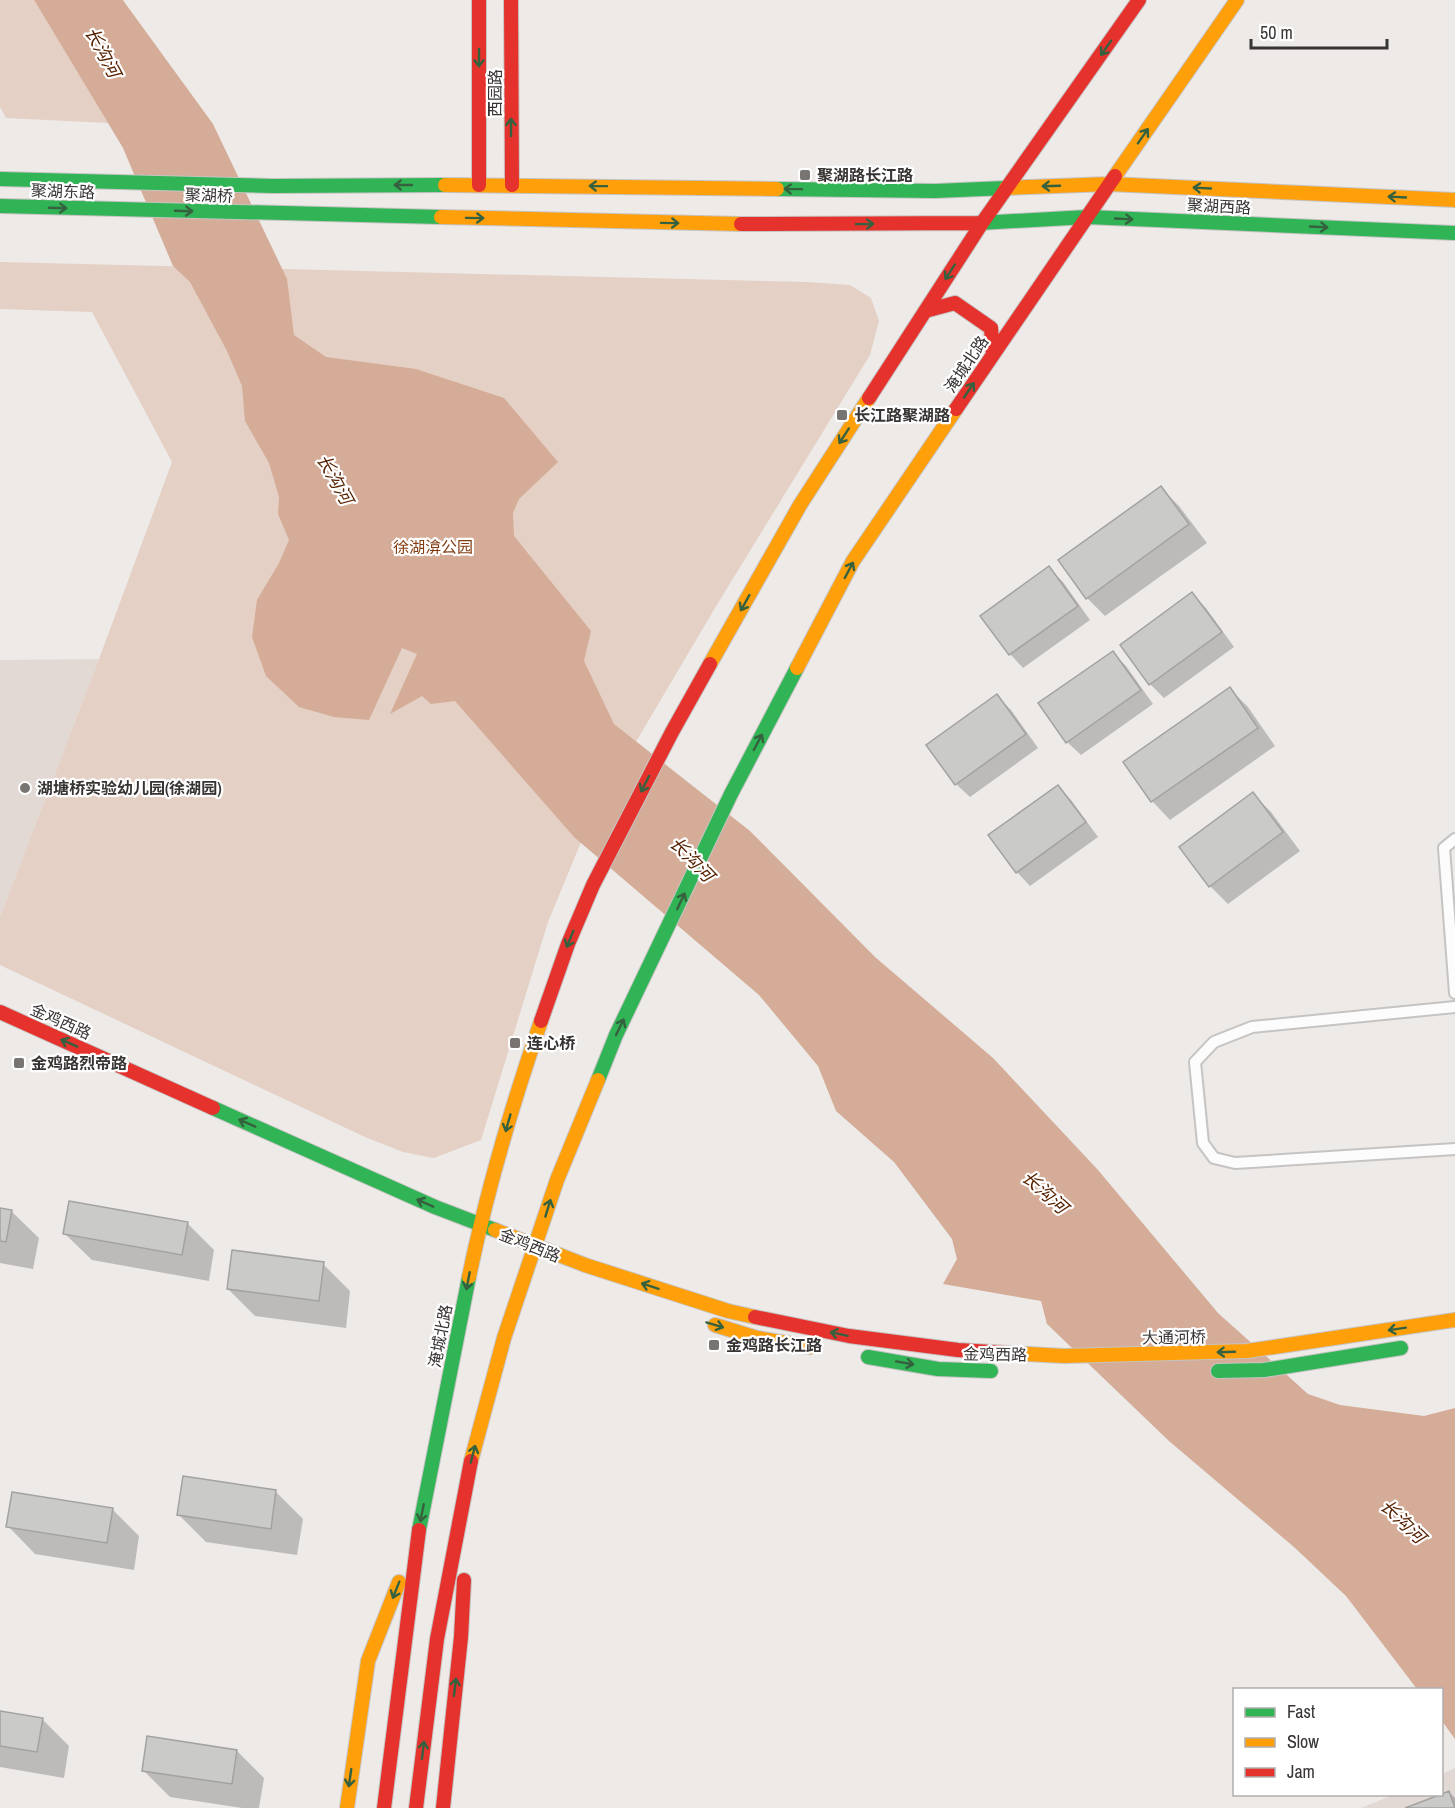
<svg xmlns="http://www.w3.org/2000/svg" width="1455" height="1808" font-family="'Archivo Narrow','Noto Sans SC',sans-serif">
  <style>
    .built { fill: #e2d9d5 }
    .green { fill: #e5d0c5 }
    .water { fill: #d4ac97 }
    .shadow { fill: #0003 }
    .building { fill: #cacbc9; stroke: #a3a2a2; stroke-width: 1.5 }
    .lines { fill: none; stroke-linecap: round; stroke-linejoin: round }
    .lane-casing { stroke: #c6c4c3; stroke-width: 14 }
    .fast-casing { stroke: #c6c4c3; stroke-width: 16 }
    .slow-casing { stroke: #c6c4c3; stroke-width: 16 }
    .jam-casing { stroke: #c6c4c3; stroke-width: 16 }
    .lane { stroke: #fcfcfc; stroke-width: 10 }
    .fast { stroke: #30b455; stroke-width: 14 }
    .slow { stroke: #ff9f0a; stroke-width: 14 }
    .jam { stroke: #e5322d; stroke-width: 14 }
    .oneway { stroke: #35613f }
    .poi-dot { fill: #777472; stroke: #fff; stroke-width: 2 }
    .labels { text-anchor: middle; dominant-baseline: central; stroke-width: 4.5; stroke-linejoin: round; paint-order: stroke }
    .street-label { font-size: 16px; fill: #373433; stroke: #fff }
    .poi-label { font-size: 16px; font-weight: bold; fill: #373433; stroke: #fff; text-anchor: start }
    .park-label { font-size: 16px; fill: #833c10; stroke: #fff }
    .water-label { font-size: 18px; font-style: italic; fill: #562200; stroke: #fff }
  </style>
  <rect width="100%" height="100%" fill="#edeae8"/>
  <path class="built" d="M99 659 0 917V660Z
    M1455 1768V1808H1361L1393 1795 1442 1794V1774Z"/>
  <path class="green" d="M0 0H34L108 123 6 118 0 107Z
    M0 262 807 282 850 285 871 298 879 321 870 355 715 608 591 818 548 922 481 1140 434 1158 403 1152 365 1137 0 965V917L99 659 172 462 92 312 0 309Z"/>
  <path class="water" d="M34 0H123L125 3 213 124 287 279 294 335 326 357 416 369 504 398 558 462 519 499 513 513 514 536 591 631 584 661 614 724 750 831 875 957 993 1058 1098 1170 1218 1313 1308 1394 1340 1405 1424 1416 1455 1408V1739L1442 1721V1690L1417 1689 1346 1596 1294 1547 1169 1441 1047 1324 1041 1301 943 1284 957 1259 952 1239 894 1162 836 1111 818 1066 759 995 574 837 455 701 431 704 422 696 390 714 417 654 402 648 369 720 334 717 299 707 266 676 252 637 257 600 279 563 289 540 278 514 279 497 269 463 245 421 242 386 227 351 190 282 173 266 123 148Z"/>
  <path class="shadow" d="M1161 488 1179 506 1207 543 1105 616 1087 598Z
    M1049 568 1063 582 1090 620 1023 668 1010 654 983 616Z
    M1192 594 1206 608 1234 647 1164 698 1150 684 1122 646Z
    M1113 653 1126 666 1153 704 1081 755 1067 742Z
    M1230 689 1248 707 1275 746 1170 820 1152 801 1125 762Z
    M997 696 1011 710 1038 748 970 797 956 784Z
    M1058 787 1071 800 1098 837 1030 886 1017 872Z
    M1253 794 1271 812 1300 851 1228 904 1210 886Z
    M0 1209 11 1211 39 1238 33 1269 0 1263Z
    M187 1223 214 1250 209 1281 92 1260 64 1233Z
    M323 1264 350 1291 346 1328 255 1316 228 1289Z
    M276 1492 303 1519 297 1555 206 1542 178 1514Z
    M112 1509 139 1536 134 1570 35 1554 8 1526Z
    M0 1712 42 1719 69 1746 64 1778 0 1767Z
    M237 1751 264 1778 259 1808H242L170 1797 143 1770Z
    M1449 1792 1455 1798V1808H1409Z"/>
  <path class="building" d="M1161 486 1189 524 1086 599 1058 560Z
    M1049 566 1078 606 1009 655 980 616Z
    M1192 592 1222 632 1149 685 1120 645Z
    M1113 651 1141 690 1066 743 1038 703Z
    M1230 687 1258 728 1151 802 1123 762Z
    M997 694 1026 734 955 785 926 745Z
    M1058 785 1086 822 1016 873 988 835Z
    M1253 792 1283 832 1209 887 1179 847Z
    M69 1201 188 1222 182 1255 63 1234Z
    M0 1208 12 1210 6 1242 0 1241Z
    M232 1250 324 1262 319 1301 227 1289Z
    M183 1476 276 1490 271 1529 177 1515Z
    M12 1492 113 1508 107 1543 6 1527Z
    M0 1711 43 1718 37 1752 0 1746Z
    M147 1736 237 1750 232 1784 142 1771Z
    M1449 1791 1455 1808H1405L1442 1794Z"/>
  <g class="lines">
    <defs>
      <path id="lane" d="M1444 848 1455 993
        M1444 848 1455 839
        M1455 1007 1252 1027 1214 1042 1195 1062 1203 1143 1214 1158 1235 1163 1455 1149"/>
      <path id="fast" d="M0 179 273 186 445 185
        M777 189 935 191 1006 188
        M0 206 441 217
        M979 223 1087 217 1455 233
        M598 1080 616 1035 731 794 797 668
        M213 1108 435 1207 495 1230
        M868 1357 938 1369 991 1371
        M1218 1371 1264 1370 1401 1348
        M419 1530 469 1277"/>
      <path id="slow" d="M1115 176 1237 0
        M445 185 777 189
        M1006 188 1109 184 1455 200
        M441 217 741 224
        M710 664 800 505 869 398
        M797 668 853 561 956 409
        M495 1230 585 1265 728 1311 755 1317
        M469 1277C487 1190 512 1105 541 1021
        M715 1325 757 1338 810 1347
        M1009 1353 1064 1356 1247 1351 1455 1320
        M471 1461 504 1338 557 1180 598 1080
        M347 1808 368 1661 399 1582"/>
      <path id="jam" d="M479 0V185
        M511 0 512 185
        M741 224 979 223
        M925 311 955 303 991 328 993 354
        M869 398 982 223 1139 0
        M956 409 1115 176
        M0 1012 213 1108
        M541 1021 568 944 593 885 672 732 710 664
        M755 1317 849 1336 958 1350 1009 1353
        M384 1808 419 1530
        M416 1808 437 1639 471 1461
        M443 1808 461 1637 464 1580"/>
    </defs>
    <use href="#lane" class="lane-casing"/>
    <use href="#fast" class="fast-casing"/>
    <use href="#slow" class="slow-casing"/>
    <use href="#jam" class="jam-casing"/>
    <use href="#lane" class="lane"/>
    <use href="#fast" class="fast"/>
    <use href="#slow" class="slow"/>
    <use href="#jam" class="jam"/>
  </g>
  <defs><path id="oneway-shaft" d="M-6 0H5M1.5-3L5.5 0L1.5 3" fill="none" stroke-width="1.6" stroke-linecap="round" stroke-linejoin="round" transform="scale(1.5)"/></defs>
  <g class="oneway">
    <use href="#oneway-shaft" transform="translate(1106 48) rotate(125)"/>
    <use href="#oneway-shaft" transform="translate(479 58) rotate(90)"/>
    <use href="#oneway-shaft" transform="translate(511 127) rotate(-90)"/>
    <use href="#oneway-shaft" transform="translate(1143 136) rotate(-55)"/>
    <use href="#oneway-shaft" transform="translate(403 185) rotate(180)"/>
    <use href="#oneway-shaft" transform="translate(598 186) rotate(-179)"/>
    <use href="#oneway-shaft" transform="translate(1051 186) rotate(178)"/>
    <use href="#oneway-shaft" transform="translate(1202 188) rotate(-177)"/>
    <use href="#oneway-shaft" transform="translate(793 189) rotate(-179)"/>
    <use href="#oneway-shaft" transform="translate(1397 197) rotate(-177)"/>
    <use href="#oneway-shaft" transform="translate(58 208) rotate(2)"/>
    <use href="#oneway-shaft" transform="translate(184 211) rotate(2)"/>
    <use href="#oneway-shaft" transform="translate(475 218) rotate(1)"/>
    <use href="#oneway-shaft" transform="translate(1124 219) rotate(3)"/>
    <use href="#oneway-shaft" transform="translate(670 223) rotate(1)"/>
    <use href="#oneway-shaft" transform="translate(865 224) rotate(-1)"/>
    <use href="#oneway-shaft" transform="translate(1319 227) rotate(3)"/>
    <use href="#oneway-shaft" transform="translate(950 272) rotate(123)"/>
    <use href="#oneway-shaft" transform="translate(969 390) rotate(-56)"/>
    <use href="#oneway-shaft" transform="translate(844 436) rotate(123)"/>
    <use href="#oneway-shaft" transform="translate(849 570) rotate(-62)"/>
    <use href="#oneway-shaft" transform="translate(745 603) rotate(119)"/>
    <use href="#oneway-shaft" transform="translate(758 742) rotate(-62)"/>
    <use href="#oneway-shaft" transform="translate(645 784) rotate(117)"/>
    <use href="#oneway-shaft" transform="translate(681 901) rotate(-65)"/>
    <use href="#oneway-shaft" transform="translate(570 939) rotate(112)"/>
    <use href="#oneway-shaft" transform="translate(620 1027) rotate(-64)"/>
    <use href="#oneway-shaft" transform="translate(69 1043) rotate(-156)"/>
    <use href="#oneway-shaft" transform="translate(247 1123) rotate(-156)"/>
    <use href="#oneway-shaft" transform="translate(508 1123) rotate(106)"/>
    <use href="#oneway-shaft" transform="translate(425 1203) rotate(-156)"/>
    <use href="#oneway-shaft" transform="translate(548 1208) rotate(-73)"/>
    <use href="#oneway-shaft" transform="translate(468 1281) rotate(101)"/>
    <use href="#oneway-shaft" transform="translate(650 1286) rotate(-162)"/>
    <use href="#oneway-shaft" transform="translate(715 1325) rotate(17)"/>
    <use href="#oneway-shaft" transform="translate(1397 1329) rotate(171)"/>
    <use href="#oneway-shaft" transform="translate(839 1334) rotate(-168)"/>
    <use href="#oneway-shaft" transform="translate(1226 1352) rotate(178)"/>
    <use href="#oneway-shaft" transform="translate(905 1363) rotate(10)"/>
    <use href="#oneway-shaft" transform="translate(473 1454) rotate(-75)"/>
    <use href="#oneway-shaft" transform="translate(422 1513) rotate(101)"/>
    <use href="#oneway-shaft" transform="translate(396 1590) rotate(112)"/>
    <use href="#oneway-shaft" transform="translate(455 1687) rotate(-83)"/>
    <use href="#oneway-shaft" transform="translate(423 1750) rotate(-83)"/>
    <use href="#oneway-shaft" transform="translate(350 1778) rotate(98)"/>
  </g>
  <g class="poi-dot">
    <rect x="799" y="169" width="12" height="12" rx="3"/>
    <rect x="836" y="409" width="12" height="12" rx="3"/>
    <circle cx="25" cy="788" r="6"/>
    <rect x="509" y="1037" width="12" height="12" rx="3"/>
    <rect x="13" y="1057" width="12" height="12" rx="3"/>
    <rect x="708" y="1339" width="12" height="12" rx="3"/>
  </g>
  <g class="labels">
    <g class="street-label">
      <text transform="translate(495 93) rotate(-90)">西园路</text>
      <text transform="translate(63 191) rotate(2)">聚湖东路</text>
      <text transform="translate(209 195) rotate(2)">聚湖桥</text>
      <text transform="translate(1219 206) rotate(3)">聚湖西路</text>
      <text transform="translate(966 364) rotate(-56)">淹城北路</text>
      <text transform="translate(61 1021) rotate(24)">金鸡西路</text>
      <text transform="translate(530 1245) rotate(22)">金鸡西路</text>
      <text transform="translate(440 1336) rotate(-79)">淹城北路</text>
      <text transform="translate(1174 1337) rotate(-1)">大通河桥</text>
      <text transform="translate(995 1354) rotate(1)">金鸡西路</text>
    </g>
    <g class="poi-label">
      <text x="817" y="175">聚湖路长江路</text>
      <text x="854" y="415">长江路聚湖路</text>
      <text x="37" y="788">湖塘桥实验幼儿园(徐湖园)</text>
      <text x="527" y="1043">连心桥</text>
      <text x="31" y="1063">金鸡路烈帝路</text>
      <text x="726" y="1345">金鸡路长江路</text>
    </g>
    <g class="park-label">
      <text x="433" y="547">徐湖渰公园</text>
    </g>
    <g class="water-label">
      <text transform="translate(103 52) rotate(62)">长沟河</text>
      <text transform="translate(335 479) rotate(61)">长沟河</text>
      <text transform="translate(692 859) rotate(46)">长沟河</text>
      <text transform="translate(1045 1192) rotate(42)">长沟河</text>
      <text transform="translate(1403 1521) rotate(44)">长沟河</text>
    </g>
  </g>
  <rect x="1233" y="1688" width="210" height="108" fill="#ffffff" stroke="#afaead" stroke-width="1.5"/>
  <rect x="1245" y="1708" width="30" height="9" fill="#30b455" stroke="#afaead" stroke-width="1.5"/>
  <text x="1287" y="1718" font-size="18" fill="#373433">Fast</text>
  <rect x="1245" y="1738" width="30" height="9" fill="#ff9f0a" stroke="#afaead" stroke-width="1.5"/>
  <text x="1287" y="1748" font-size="18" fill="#373433">Slow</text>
  <rect x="1245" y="1768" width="30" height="9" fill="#e5322d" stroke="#afaead" stroke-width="1.5"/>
  <text x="1287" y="1778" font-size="18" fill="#373433">Jam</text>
  <path d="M1251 39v9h136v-9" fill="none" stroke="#373433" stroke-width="3"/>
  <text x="1260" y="39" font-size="18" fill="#373433" stroke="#ffffff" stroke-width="4.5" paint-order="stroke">50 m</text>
</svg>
